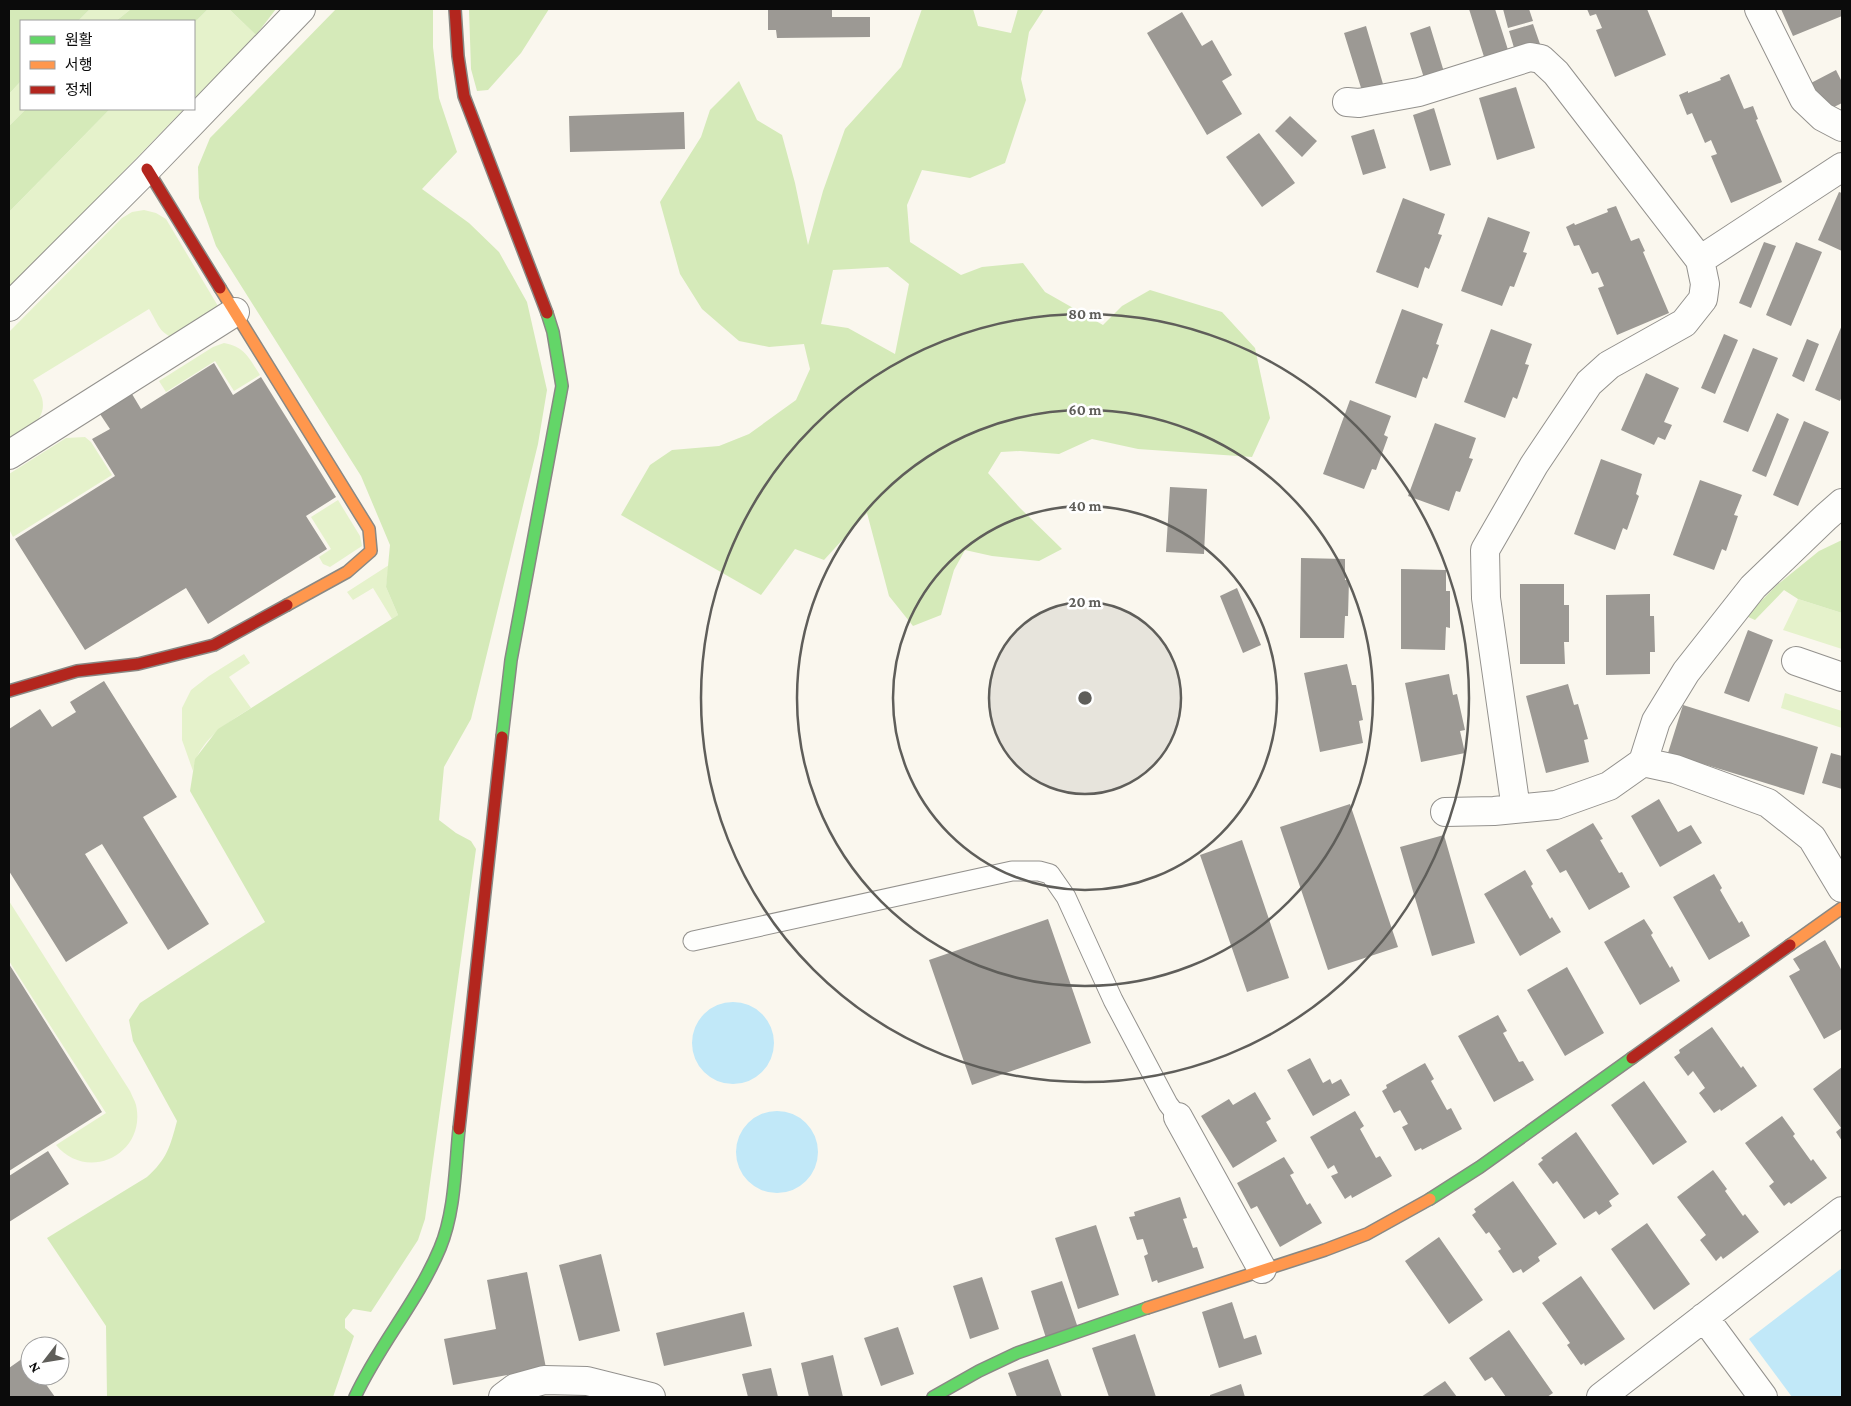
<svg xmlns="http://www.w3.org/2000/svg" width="1851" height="1406" font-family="'Crimson Pro','Noto Sans KR',serif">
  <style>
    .green { fill: #e5f2cb }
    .forest { fill: #d5eab9; fill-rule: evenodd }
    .water { fill: #c1e8f8 }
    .building { fill: #9c9994 }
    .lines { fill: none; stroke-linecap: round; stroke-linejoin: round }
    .lane-casing { stroke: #93918d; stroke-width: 21 }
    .street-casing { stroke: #93918d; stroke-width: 30 }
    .fast-casing { stroke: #898884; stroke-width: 14 }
    .slow-casing { stroke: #898884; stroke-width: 14 }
    .jam-casing { stroke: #898884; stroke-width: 14 }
    .lane { stroke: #fefefc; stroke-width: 19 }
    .street { stroke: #fefefc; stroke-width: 28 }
    .fast { stroke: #63d668; stroke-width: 11 }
    .slow { stroke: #ff974d; stroke-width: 11 }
    .jam { stroke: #b3261e; stroke-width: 11 }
    .ring { fill: none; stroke: #5f5e5a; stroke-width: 2.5 }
    .centre { fill: #5f5e5a; stroke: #fff; stroke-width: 2.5 }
    .ring-label { font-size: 15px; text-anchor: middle; font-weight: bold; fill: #5f5e5a; stroke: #fff; stroke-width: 5; stroke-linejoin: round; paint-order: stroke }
  </style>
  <rect width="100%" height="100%" fill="#faf7ee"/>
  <path class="green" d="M90 9H131L116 21H78Z
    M208 9H229L256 35 194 99V23Z
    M21 81V109H26L9 126V94Z
    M110 109H184L9 290V212Z
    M144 210 156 213 166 219 218 306 178 339C159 335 158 323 149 309L33 380C36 385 40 392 42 398 48 421 24 432 9 444V332L122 218 132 212Z
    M224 343C245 347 249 358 260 375L234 391 215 361 166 392 159 381 213 347Z
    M85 437 91 442 112 475 13 537 9 529V474L66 438Z
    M338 500 360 536 362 546 330 567 323 564 319 557 331 549 311 517Z
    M389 565 386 587 398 615 392 619 373 588 353 600 347 592Z
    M1798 599 1842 613V649L1783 630Z
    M244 654 250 663 229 677 251 708C226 724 198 740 193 771L182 740V708L191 690 209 676Z
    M1785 693 1842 711V728L1781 708Z
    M9 901 130 1091C132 1096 135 1101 136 1105 147 1154 87 1183 56 1145L106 1113 9 961Z"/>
  <path class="forest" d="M9 9H90L78 21H21V81L9 94Z
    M131 9H208L194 23V21H116Z
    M229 9H276L256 35Z
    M336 9H433V47L439 98 457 152 422 189 469 223 499 252 527 302 547 390 538 444 471 719 444 767 439 820 456 833 471 841 476 849 425 1219 418 1240 371 1312 353 1309 345 1319V1328L354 1336 333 1397H107L106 1326 47 1238 147 1177C167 1159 170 1147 177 1121L133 1041 129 1020 140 1003 265 922 190 791 195 759 218 729 398 615 386 587 390 545 361 476 216 246 199 198 198 167 210 138Z
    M469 9H549L521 53 488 90 477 91 471 69Z
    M922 9H973L978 26 1011 33 1018 9H1044L1029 32 1021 79 1026 100 1005 163 970 178 922 170 907 205 910 242 961 275 982 267 1023 263 1045 292 1103 325 1122 306 1150 290 1222 312 1255 348 1270 418 1252 457 1138 449 1092 439 1059 454 1020 451 1001 452 988 473 1020 508 1062 549 1039 561 992 556 965 550 954 570 941 615 913 626 889 596 867 513 824 560 795 549 761 595 621 515 650 465 672 450 719 446 749 434 796 400 810 369 804 344 769 347 739 341 702 309 680 274 660 202 701 137 710 110 739 81 757 120 782 135 795 183 808 245 823 191 845 129 901 67ZM888 267 909 284 895 354 848 328 821 324 833 270Z
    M26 109H110L9 212V126Z
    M1842 540V613L1798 599 1784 590 1755 620 1746 616 1777 585 1819 551Z"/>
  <path class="water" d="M692 1043a41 41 0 1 1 82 0a41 41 0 1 1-82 0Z
    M736 1152a41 41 0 1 1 82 0a41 41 0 1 1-82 0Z
    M1842 1268V1397H1792L1749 1339Z"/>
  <path class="building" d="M768 9H832V17H870V37L777 38 776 30H768Z
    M1469 9H1495L1509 53 1485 60Z
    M1503 9H1529L1533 21 1508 28Z
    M1587 9H1647L1666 55 1615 77 1596 30 1602 28 1596 14 1590 16Z
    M1781 9H1842V16L1793 36Z
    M1182 12 1202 46 1212 40 1232 75 1222 81 1242 114 1207 135 1147 33Z
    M1533 24 1540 44 1515 51 1509 31Z
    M1366 26 1383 84 1362 91 1344 33Z
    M1430 26 1444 72 1424 78 1410 33Z
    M1836 70 1842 82V103L1826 111 1811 83Z
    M1729 74 1744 109 1753 106 1758 119 1756 120 1782 182 1731 203 1711 156 1717 154 1711 140 1705 143 1692 113 1687 115 1679 95 1688 91V93L1721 80 1720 78Z
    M1516 87 1535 148 1497 160 1479 98Z
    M1434 108 1451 165 1430 171 1413 115Z
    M684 112 685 149 570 152 569 116Z
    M1290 116 1317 141 1302 157 1275 131Z
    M1374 129 1386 168 1363 175 1351 136Z
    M1259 133 1295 183 1262 207 1226 157Z
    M1839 192 1842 193V251L1818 240Z
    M1403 198 1445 214 1438 234 1442 235 1429 269 1425 267 1418 288 1376 272Z
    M1616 206 1631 241 1639 238 1645 251 1643 252 1669 313 1617 335 1598 288 1604 286 1598 272 1592 274 1579 245 1574 246 1566 227 1574 223 1575 225 1608 212 1607 209Z
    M1488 217 1530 232 1523 252 1527 253 1514 287 1510 286 1502 306 1461 291Z
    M1764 242 1776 246 1751 308 1739 303Z
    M1796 242 1822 252 1791 326 1766 315Z
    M1402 309 1443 324 1436 344 1439 345 1427 379 1423 377 1416 398 1375 383Z
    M1842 325V396L1840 401 1815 390Z
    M1491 329 1532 344 1525 364 1529 365 1517 399 1513 397 1505 418 1464 402Z
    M1724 334 1738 340 1715 394 1701 388Z
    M1807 339 1819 344 1804 382 1792 376Z
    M1753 348 1778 358 1748 432 1723 422Z
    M214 363 233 395 261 377 336 497 306 516 327 549 208 624 186 588 85 650 15 539 115 476 92 439 110 429 100 414 132 394 141 409Z
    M1646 373 1679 388 1664 422 1672 425 1665 440 1658 437 1654 445 1621 430Z
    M1350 400 1391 416 1384 435 1388 437 1376 470 1372 469 1364 489 1323 474Z
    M1777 413 1789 419 1766 477 1752 471Z
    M1804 421 1829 432 1798 506 1773 495Z
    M1435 423 1476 438 1469 458 1473 459 1460 492 1456 491 1449 511 1408 496Z
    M1601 459 1642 474 1636 494 1639 496 1627 530 1623 528 1615 550 1574 534Z
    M1700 480 1742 495 1734 515 1738 516 1726 551 1722 549 1714 570 1673 555Z
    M1170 487 1207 489 1204 554 1166 552Z
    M1301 558 1345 559V580H1349L1348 616H1345L1344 638H1300Z
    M1401 569 1446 570V591H1450V628L1446 627 1445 650 1401 649Z
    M1520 584H1564V605H1569V642H1564L1565 664H1520Z
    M1237 588 1261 645 1243 653 1220 596Z
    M1650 594V616H1654L1655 652H1650V674L1606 675V595Z
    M1748 630 1773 640 1749 702 1724 693Z
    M1347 664 1352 685H1356L1363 720 1359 721 1363 743 1320 752 1304 673Z
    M1449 674 1453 695 1457 694 1465 730 1460 731 1465 753 1421 762 1405 683Z
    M104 681 177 797 143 817 209 924 168 950 102 844 85 854 128 923 66 962 9 871V729L40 709 52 727 76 712 70 702Z
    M1568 684 1574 705 1578 704 1588 739 1584 740 1589 762 1546 773 1526 696Z
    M1683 705 1818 747 1804 795 1668 753Z
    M1831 753 1842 756V789L1822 783Z
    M1659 799 1678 832 1691 825 1702 843 1660 867 1631 816Z
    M1350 804 1398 947 1328 970 1280 827Z
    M1593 823 1603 839 1600 840 1619 873 1622 872 1630 887 1589 910 1566 870 1560 873 1546 850Z
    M1444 835 1475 943 1432 956 1400 847Z
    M1242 840 1289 978 1247 992 1200 855Z
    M1525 870 1533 884 1531 886 1550 919 1552 917 1561 932 1520 956 1484 894Z
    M1714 874 1722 888 1720 890 1739 923 1742 921 1750 936 1709 960 1673 897Z
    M1048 919 1091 1043 972 1085 929 960Z
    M1644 919 1653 933 1651 935 1670 968 1672 966 1680 981 1640 1005 1604 942Z
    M1825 940 1842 971V1029L1824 1039 1789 976 1800 970 1793 959Z
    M9 964 102 1112 9 1171Z
    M1567 967 1604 1033 1565 1056 1527 990Z
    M1498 1015 1507 1031 1503 1033 1519 1062 1523 1061 1534 1080 1494 1102 1458 1036Z
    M1712 1027 1741 1068 1743 1066 1757 1086 1721 1111 1720 1109 1714 1113 1699 1093 1705 1088 1693 1071 1688 1076 1674 1057 1680 1053 1679 1050Z
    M1310 1058 1323 1083 1330 1079 1332 1084 1341 1079 1350 1095 1313 1116 1287 1070Z
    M1425 1063 1434 1079 1431 1081 1447 1110 1451 1108 1462 1129 1422 1150 1421 1148 1415 1151 1402 1127 1408 1124 1400 1110 1394 1113 1382 1091 1387 1088 1386 1085Z
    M1842 1067V1141L1836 1132 1841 1128 1813 1089Z
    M1644 1081 1687 1142 1653 1165 1611 1105Z
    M1255 1092 1271 1119 1266 1122 1277 1141 1233 1168 1201 1116 1229 1099 1233 1105Z
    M1355 1111 1364 1126 1360 1129 1376 1158 1380 1156 1392 1176 1352 1198 1351 1195 1345 1199 1331 1176 1338 1173 1334 1165 1328 1169 1310 1137Z
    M1782 1116 1795 1134 1793 1136 1811 1161 1813 1159 1827 1178 1791 1204 1789 1202 1784 1206 1769 1186 1774 1182 1745 1143Z
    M1576 1132 1619 1194 1609 1201 1612 1206 1599 1215 1596 1211 1584 1219 1557 1181 1553 1184 1538 1164 1543 1160 1541 1158Z
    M48 1151 69 1184 9 1222V1176Z
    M1284 1157 1294 1173 1290 1175 1307 1205 1310 1203 1322 1223 1280 1247 1257 1206 1251 1209 1237 1183Z
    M1713 1170 1727 1189 1725 1191 1743 1216 1745 1214 1759 1232 1723 1259 1721 1256 1716 1261 1700 1240 1706 1235 1677 1197Z
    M1513 1181 1557 1244 1538 1257 1540 1261 1523 1273 1521 1269 1513 1273 1498 1251 1501 1249 1489 1232 1486 1234 1472 1215 1476 1212 1474 1209Z
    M1180 1197 1187 1218 1183 1219 1193 1248 1197 1247 1204 1268 1158 1283 1157 1280 1152 1282 1144 1256 1148 1254 1143 1239 1137 1240 1129 1217 1135 1216 1134 1212Z
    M1647 1223 1690 1284 1654 1310 1611 1249Z
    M1096 1225 1119 1295 1078 1309 1055 1238Z
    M1439 1237 1483 1300 1449 1324 1405 1261Z
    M601 1254 620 1331 579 1341 559 1265Z
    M527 1272 546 1368 453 1385 444 1339 496 1329 487 1280Z
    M1581 1276 1625 1339 1585 1366 1584 1363 1581 1365 1567 1345 1570 1343 1542 1303Z
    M982 1277 999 1329 970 1339 953 1286Z
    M1062 1281 1078 1328 1046 1338 1031 1291Z
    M1232 1302 1244 1339 1256 1335 1262 1354 1219 1368 1202 1312Z
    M744 1312 752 1346 664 1366 656 1333Z
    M898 1327 914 1374 881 1386 864 1338Z
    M1509 1330 1553 1393 1547 1397H1506L1492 1377 1485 1381 1469 1358Z
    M1135 1334 1156 1397H1109L1092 1348Z
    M833 1355 843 1397H809L801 1363Z
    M26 1356 30 1362V1376H40L55 1397H9V1368Z
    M1048 1359 1062 1397H1017L1008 1373Z
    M771 1368 778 1397H748L742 1374Z
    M1445 1381 1457 1397H1421Z
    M1241 1384 1245 1397H1210V1395Z"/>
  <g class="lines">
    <defs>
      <path id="lane" d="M693 941 1012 871H1039L1050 874 1066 897 1113 1000 1168 1104 1178 1117"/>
      <path id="street" d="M1759 9 1804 99 1823 117 1842 127
        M1347 102 1359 103 1419 92 1530 57 1541 59 1556 73 1700 260
        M9 307 147 169 301 9
        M9 455 235 312
        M1796 661 1842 677
        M1643 762 1656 721 1686 672 1753 587 1826 517 1842 503
        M1516 809 1486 598 1485 550 1534 465 1589 383 1609 365 1684 323 1703 299 1705 284 1700 260 1842 167
        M1445 812 1494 811 1556 805 1609 786 1643 762 1675 769 1768 803 1812 838 1842 888
        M1178 1117 1262 1269
        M1704 1317 1763 1397
        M503 1397 515 1388 544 1380 587 1381 651 1397
        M1601 1397 1842 1211"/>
      <path id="fast" d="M502 737 511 660 562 386 553 332 547 313
        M1430 1199 1480 1167 1632 1058
        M355 1397C379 1345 418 1301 440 1248 455 1212 455 1168 459 1129
        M933 1397 979 1371 1017 1353 1147 1308"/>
      <path id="slow" d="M220 288 369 529 371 551 347 572 287 605
        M1790 945 1842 908
        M1147 1308 1325 1250 1367 1234 1430 1199"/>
      <path id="jam" d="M455 9 458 56 464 96 547 313
        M147 169 220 288
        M9 691 77 671 138 664 214 645 287 605
        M1632 1058 1790 945
        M459 1129 502 737"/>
    </defs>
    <use href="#lane" class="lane-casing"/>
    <use href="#street" class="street-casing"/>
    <use href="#fast" class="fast-casing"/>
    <use href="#slow" class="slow-casing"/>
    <use href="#jam" class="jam-casing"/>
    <use href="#lane" class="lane"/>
    <use href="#street" class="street"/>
    <use href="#fast" class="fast"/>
    <use href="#slow" class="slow"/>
    <use href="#jam" class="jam"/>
  </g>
  <circle cx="1085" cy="698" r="96" fill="#5f5e5a" fill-opacity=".12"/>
  <g class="ring">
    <circle cx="1085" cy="698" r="96"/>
    <circle cx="1085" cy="698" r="192"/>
    <circle cx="1085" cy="698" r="288"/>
    <circle cx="1085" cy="698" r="384"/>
  </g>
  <circle cx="1085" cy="698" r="8" class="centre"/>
  <g class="ring-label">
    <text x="1085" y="319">80 m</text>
    <text x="1085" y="415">60 m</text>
    <text x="1085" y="511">40 m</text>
    <text x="1085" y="607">20 m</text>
  </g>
  <rect width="1851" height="1406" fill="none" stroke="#0b0b0b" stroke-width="20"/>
  <rect x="20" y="20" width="175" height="90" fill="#ffffff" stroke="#9d9d9d"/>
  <rect x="30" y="36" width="25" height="8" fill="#63d668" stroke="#9d9d9d"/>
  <text x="65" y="45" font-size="15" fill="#0b0b0b">원활</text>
  <rect x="30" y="61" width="25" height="8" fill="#ff974d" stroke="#9d9d9d"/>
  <text x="65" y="70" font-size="15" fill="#0b0b0b">서행</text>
  <rect x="30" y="86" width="25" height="8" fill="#b3261e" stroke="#9d9d9d"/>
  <text x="65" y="95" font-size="15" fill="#0b0b0b">정체</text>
  <g transform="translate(45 1361) rotate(239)"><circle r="24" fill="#ffffff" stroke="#9d9d9d"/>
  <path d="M0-4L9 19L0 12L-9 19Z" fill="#5f5e5a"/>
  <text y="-8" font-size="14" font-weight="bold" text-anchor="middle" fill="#0b0b0b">N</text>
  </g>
</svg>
